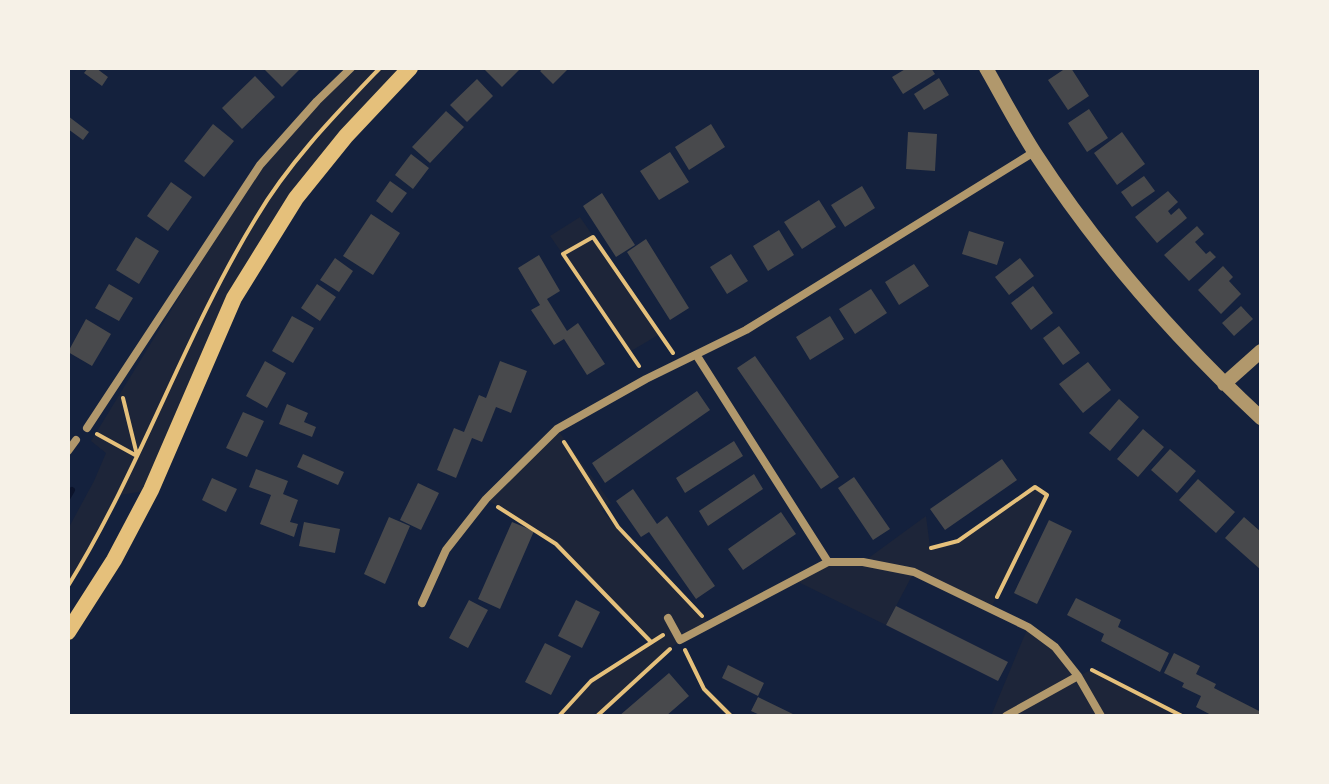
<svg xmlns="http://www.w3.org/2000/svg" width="1329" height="784" font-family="'Libre Baskerville',serif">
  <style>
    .green { fill: #1d2539 }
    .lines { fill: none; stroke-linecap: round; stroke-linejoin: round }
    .stream { stroke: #0b132b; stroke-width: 6 }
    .building { fill: #48494c }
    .path { stroke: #e5c07b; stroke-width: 4 }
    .minor { stroke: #b1986c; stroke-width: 8 }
    .tertiary { stroke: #b1986c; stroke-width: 14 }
    .secondary { stroke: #e5c07b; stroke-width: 16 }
  </style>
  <rect width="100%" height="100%" fill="#14213d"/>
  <path class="green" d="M351 68H410L346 136 234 298 151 490 120 495 82 569 68 587V529L94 481 106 453 91 441 260 165Z
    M580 217 660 334 631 351 550 236Z
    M557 429 611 503 602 511 710 623 680 640 597 716H559L591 681 650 642 556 544 486 499Z
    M1035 487 1047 495 991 608 914 572 886 625 792 579 828 562H863L926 516 930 547 958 541Z
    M1028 627 1055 647 1078 676 1091 670 1182 716H1017L1014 711 1006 716H991Z"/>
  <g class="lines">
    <path class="stream" d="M68 497 72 490"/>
  </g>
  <path class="building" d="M88 68H96L108 77 102 86 84 73Z
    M263 68H301L282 87Z
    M487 68H521L502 87 485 70Z
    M544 68H569L553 84 540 71Z
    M907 68H931L935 74 903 94 892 77Z
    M1066 68H1071L1089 96 1068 110 1048 80Z
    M255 76 275 97 242 129 222 108Z
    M939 78 949 95 924 110 914 94Z
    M477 79 493 96 467 122 450 105Z
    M1089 109 1108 138 1087 152 1068 123Z
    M446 111 464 127 430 163 412 147Z
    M68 116 89 132 83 140 68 129Z
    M213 124 234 141 204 177 184 161Z
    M711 124 725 147 689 170 675 147Z
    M908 132 937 134 935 171 906 169Z
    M1122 132 1145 164 1117 185 1094 153Z
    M670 152 689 182 659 200 640 171Z
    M411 154 429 168 413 189 395 175Z
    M1144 176 1155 191 1132 207 1121 192Z
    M390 181 407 193 392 213 376 201Z
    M171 182 192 197 168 231 147 216Z
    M862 186 875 208 845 227 831 205Z
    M1168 191 1178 202 1168 211 1171 215 1179 208 1187 218 1157 243 1135 217Z
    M602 193 635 245 616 257 583 206Z
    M819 200 836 227 802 249 784 222Z
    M371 214 400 233 373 275 343 256Z
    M1197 226 1204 234 1195 242 1206 254 1210 251 1216 257 1189 281 1164 255Z
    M779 230 794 255 768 271 753 246Z
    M969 231 1004 242 997 265 962 254Z
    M136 237 159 251 139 284 116 270Z
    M646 239 689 308 670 320 627 252Z
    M731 254 748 281 727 294 710 267Z
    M539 255 560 291 547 299 567 331 578 323 605 364 587 375 564 339 554 345 531 310 540 305 518 268Z
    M335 258 353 271 339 292 320 280Z
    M1020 258 1034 276 1009 295 995 277Z
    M914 264 929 286 899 305 885 282Z
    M1223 266 1233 277 1229 281 1241 294 1221 314 1198 290Z
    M109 284 133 298 119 321 95 308Z
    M317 284 336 297 320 321 301 308Z
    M1033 286 1053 313 1031 330 1011 303Z
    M871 289 887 313 855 334 839 309Z
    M1241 306 1253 319 1234 336 1222 323Z
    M292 316 314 328 293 363 272 351Z
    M830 316 844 339 810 360 796 337Z
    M86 319 111 334 92 366 68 352Z
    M1059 326 1080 353 1063 365 1043 338Z
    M755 356 839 477 821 489 737 368Z
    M265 361 286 373 267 408 246 396Z
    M500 361 527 371 511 413 496 407 482 442 472 438 456 478 437 470 454 428 464 432 479 395 486 398Z
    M1088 362 1111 390 1083 413 1059 384Z
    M697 391 710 410 605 483 592 463Z
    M1119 399 1139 417 1110 451 1089 433Z
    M287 404 308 413 304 422 316 427 312 437 279 424Z
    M243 412 264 421 247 457 226 448Z
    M1143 429 1164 447 1138 477 1117 459Z
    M734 441 743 456 685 493 676 478Z
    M1170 449 1196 471 1177 493 1151 470Z
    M303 454 344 472 338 485 297 467Z
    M1002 459 1017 480 945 530 930 509Z
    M256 469 288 481 283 494 298 500 290 522 298 524 294 537 260 524 271 495 249 487Z
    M754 474 763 489 708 526 699 511Z
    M854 477 890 529 873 540 838 488Z
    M212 478 237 489 226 512 202 500Z
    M1198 479 1235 512 1216 533 1179 500Z
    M418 483 439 493 421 530 400 520Z
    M633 489 657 524 667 516 715 586 696 599 649 532 641 537 616 501Z
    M781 512 796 534 743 570 728 549Z
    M389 517 410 526 385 584 364 574Z
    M1244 517 1261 532V570L1225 538Z
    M1049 520 1072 531 1037 604 1014 593Z
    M304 522 340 529 335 553 299 546Z
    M512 522 534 531 500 609 478 599Z
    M1076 598 1121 620 1118 627 1169 653 1160 672 1101 641 1104 634 1067 615Z
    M469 600 488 610 468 648 449 638Z
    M576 600 600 612 582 648 558 636Z
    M896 606 1008 662 998 681 886 625Z
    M545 643 571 656 551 695 525 682Z
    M1174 653 1200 666 1196 674 1216 684 1214 688 1261 712V716H1213L1196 707 1201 696 1182 687 1184 683 1164 673Z
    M728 665 764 683 758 696 722 678Z
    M669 673 689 696 666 716H619Z
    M758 697 797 716H762L751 711Z"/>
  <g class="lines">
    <path class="path" d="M639 366 563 254 593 237 673 353
      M123 398 137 455
      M97 434 137 456
      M564 442 618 527 702 616
      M498 507 556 544 651 642
      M931 548 958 541 1035 487 1047 495 997 597
      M68 586C141 468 184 336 256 218 289 162 335 115 380 68
      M685 650 704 689 731 716
      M1092 670 1182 716
      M559 716 591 681 663 635
      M597 716 670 649"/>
    <path class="minor" d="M697 356 828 562
      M87 428 260 165 317 101 351 68
      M68 451 76 440
      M422 603 446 550 486 499 557 429 646 379 746 330 1034 152
      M668 618 680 640 828 562H863L914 572 1028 627 1055 647 1078 676 1101 716
      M1006 716 1078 676"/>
    <path class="tertiary" d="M986 68C1002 96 1017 125 1035 153 1098 250 1176 339 1261 418
      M1224 384 1261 351"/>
    <path class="secondary" d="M68 632 114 560 151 490 234 298 296 198 346 136 410 68"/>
  </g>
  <rect width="1329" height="784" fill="none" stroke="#f6f1e7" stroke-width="140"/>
</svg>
